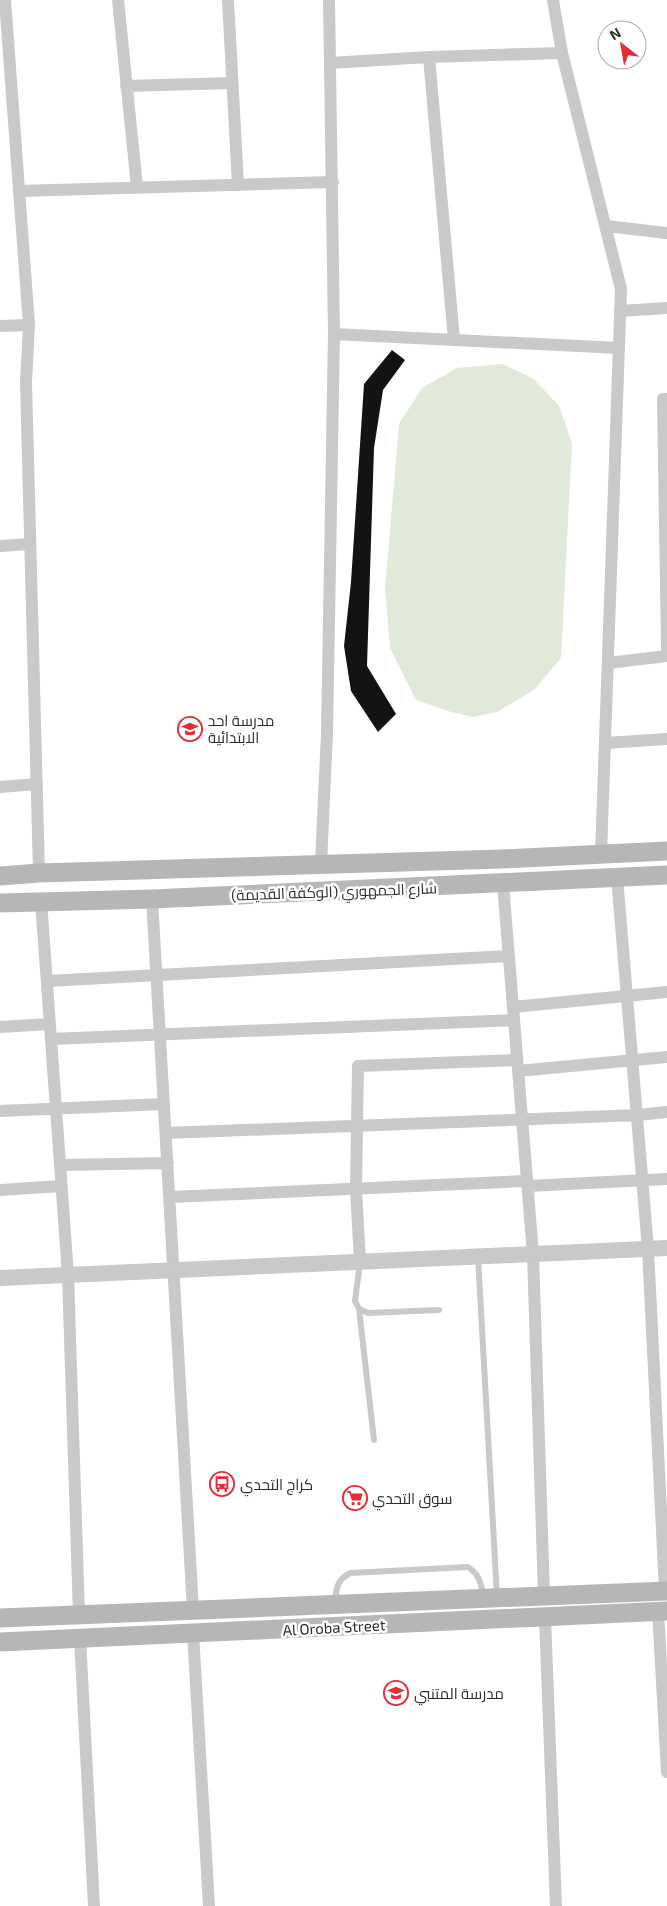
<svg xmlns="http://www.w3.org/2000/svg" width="667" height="1906" font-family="'Exo 2',Cairo,sans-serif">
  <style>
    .green { fill: #e1ead9 }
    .building { fill: #131313 }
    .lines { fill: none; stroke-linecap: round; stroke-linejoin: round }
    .service { stroke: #c9c9c9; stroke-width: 6 }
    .minor { stroke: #c9c9c9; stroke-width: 12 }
    .tertiary { stroke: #c9c9c9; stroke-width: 16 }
    .secondary { stroke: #b6b6b6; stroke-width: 19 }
    .labels { text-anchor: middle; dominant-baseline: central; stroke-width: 5; stroke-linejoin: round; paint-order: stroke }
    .poi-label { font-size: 15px; fill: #2c2c2c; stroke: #fff; text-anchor: start }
    .street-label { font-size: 15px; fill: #2c2c2c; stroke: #fff }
  </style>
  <rect width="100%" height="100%" fill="#fff"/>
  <path class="green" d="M503 364 534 379 559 406 572 444 561 658 534 690 497 712 473 717 451 712 416 700 390 648 385 589 399 424 422 388 457 368Z"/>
  <path class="building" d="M392 350 405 360 383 390 374 448 367 666 396 714 378 732 351 691 344 646 351 582 364 384Z"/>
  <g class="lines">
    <path class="service" d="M478 1257 497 1596
      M360 1263 355 1301 359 1309 368 1313 439 1310
      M359 1309 374 1440
      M335 1603C336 1588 337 1580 350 1573L468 1567C480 1575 481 1584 484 1598"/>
    <path class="minor" d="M5 0 29 325 26 382 39 873
      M118 0 137 187
      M228 0 238 185
      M553 0 562 53 621 289 601 854
      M429 57 454 340
      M330 63 429 57 562 53
      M126 86 232 83
      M19 191 333 182
      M606 226 667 233
      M620 311 667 308
      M0 326 29 325
      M334 334 619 348
      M667 399H663L667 648
      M0 546 30 544
      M608 663 667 656
      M605 743 667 739
      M0 787 37 784
      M321 864 327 733 334 334 329 0
      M617 877 648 1249 665 1591
      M503 884 533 1254 544 1596
      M152 899 193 1610
      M41 901 68 1275 79 1615
      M47 981 508 956
      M513 1007 667 992
      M0 1027 50 1024
      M51 1039 514 1020
      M518 1071 667 1057
      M0 1111 164 1104
      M166 1133 638 1115 667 1112
      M60 1165 168 1163
      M528 1186 667 1179
      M0 1190 61 1186
      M170 1197 527 1181
      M360 1262 356 1189 358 1066 517 1060
      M658 1611 667 1772
      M545 1617 556 1906
      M193 1633 209 1906
      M80 1638 94 1906"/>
    <path class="tertiary" d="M0 1278 667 1248"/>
    <path class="secondary" d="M0 876 39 873 502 859 667 851
      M0 903 152 899 667 875
      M0 1618 667 1591
      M0 1642 667 1611"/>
  </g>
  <defs>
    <symbol id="school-ring" viewBox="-11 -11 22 22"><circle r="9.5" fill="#fff" stroke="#e42d35" stroke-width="1.5"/><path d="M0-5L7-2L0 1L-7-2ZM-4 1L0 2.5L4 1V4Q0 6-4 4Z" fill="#e42d35"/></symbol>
    <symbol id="bus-ring" viewBox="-11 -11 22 22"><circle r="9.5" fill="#fff" stroke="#e42d35" stroke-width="1.5"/><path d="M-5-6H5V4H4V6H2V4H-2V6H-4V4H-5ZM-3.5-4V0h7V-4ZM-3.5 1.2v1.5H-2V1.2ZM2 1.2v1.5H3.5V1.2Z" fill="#e42d35"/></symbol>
    <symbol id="supermarket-ring" viewBox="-11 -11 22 22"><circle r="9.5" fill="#fff" stroke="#e42d35" stroke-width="1.5"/><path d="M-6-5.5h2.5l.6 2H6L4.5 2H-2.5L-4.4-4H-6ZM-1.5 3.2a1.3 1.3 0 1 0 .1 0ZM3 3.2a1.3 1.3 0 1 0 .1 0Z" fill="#e42d35"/></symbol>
  </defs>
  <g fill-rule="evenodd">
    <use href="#school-ring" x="176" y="715" width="28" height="28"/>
    <use href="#bus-ring" x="208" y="1470" width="28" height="28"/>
    <use href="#supermarket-ring" x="341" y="1484" width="28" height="28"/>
    <use href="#school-ring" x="382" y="1679" width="28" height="28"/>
  </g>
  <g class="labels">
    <g class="poi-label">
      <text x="208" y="720">مدرسة احد<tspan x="208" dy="17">الابتدائية</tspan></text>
      <text x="240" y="1484">كراج التحدي</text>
      <text x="372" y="1498">سوق التحدي</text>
      <text x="414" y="1693">مدرسة المتنبي</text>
    </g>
    <g class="street-label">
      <text transform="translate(334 891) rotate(-2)">شارع الجمهوري (الوكفة القديمة)</text>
      <text transform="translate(334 1627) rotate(-3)">Al Oroba Street</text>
    </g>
  </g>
  <g transform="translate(622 45) rotate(329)"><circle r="24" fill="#ffffff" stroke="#ababab"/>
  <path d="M0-4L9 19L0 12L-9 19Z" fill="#e42d35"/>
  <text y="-8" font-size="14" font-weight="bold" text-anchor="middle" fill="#2c2c2c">N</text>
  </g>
</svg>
